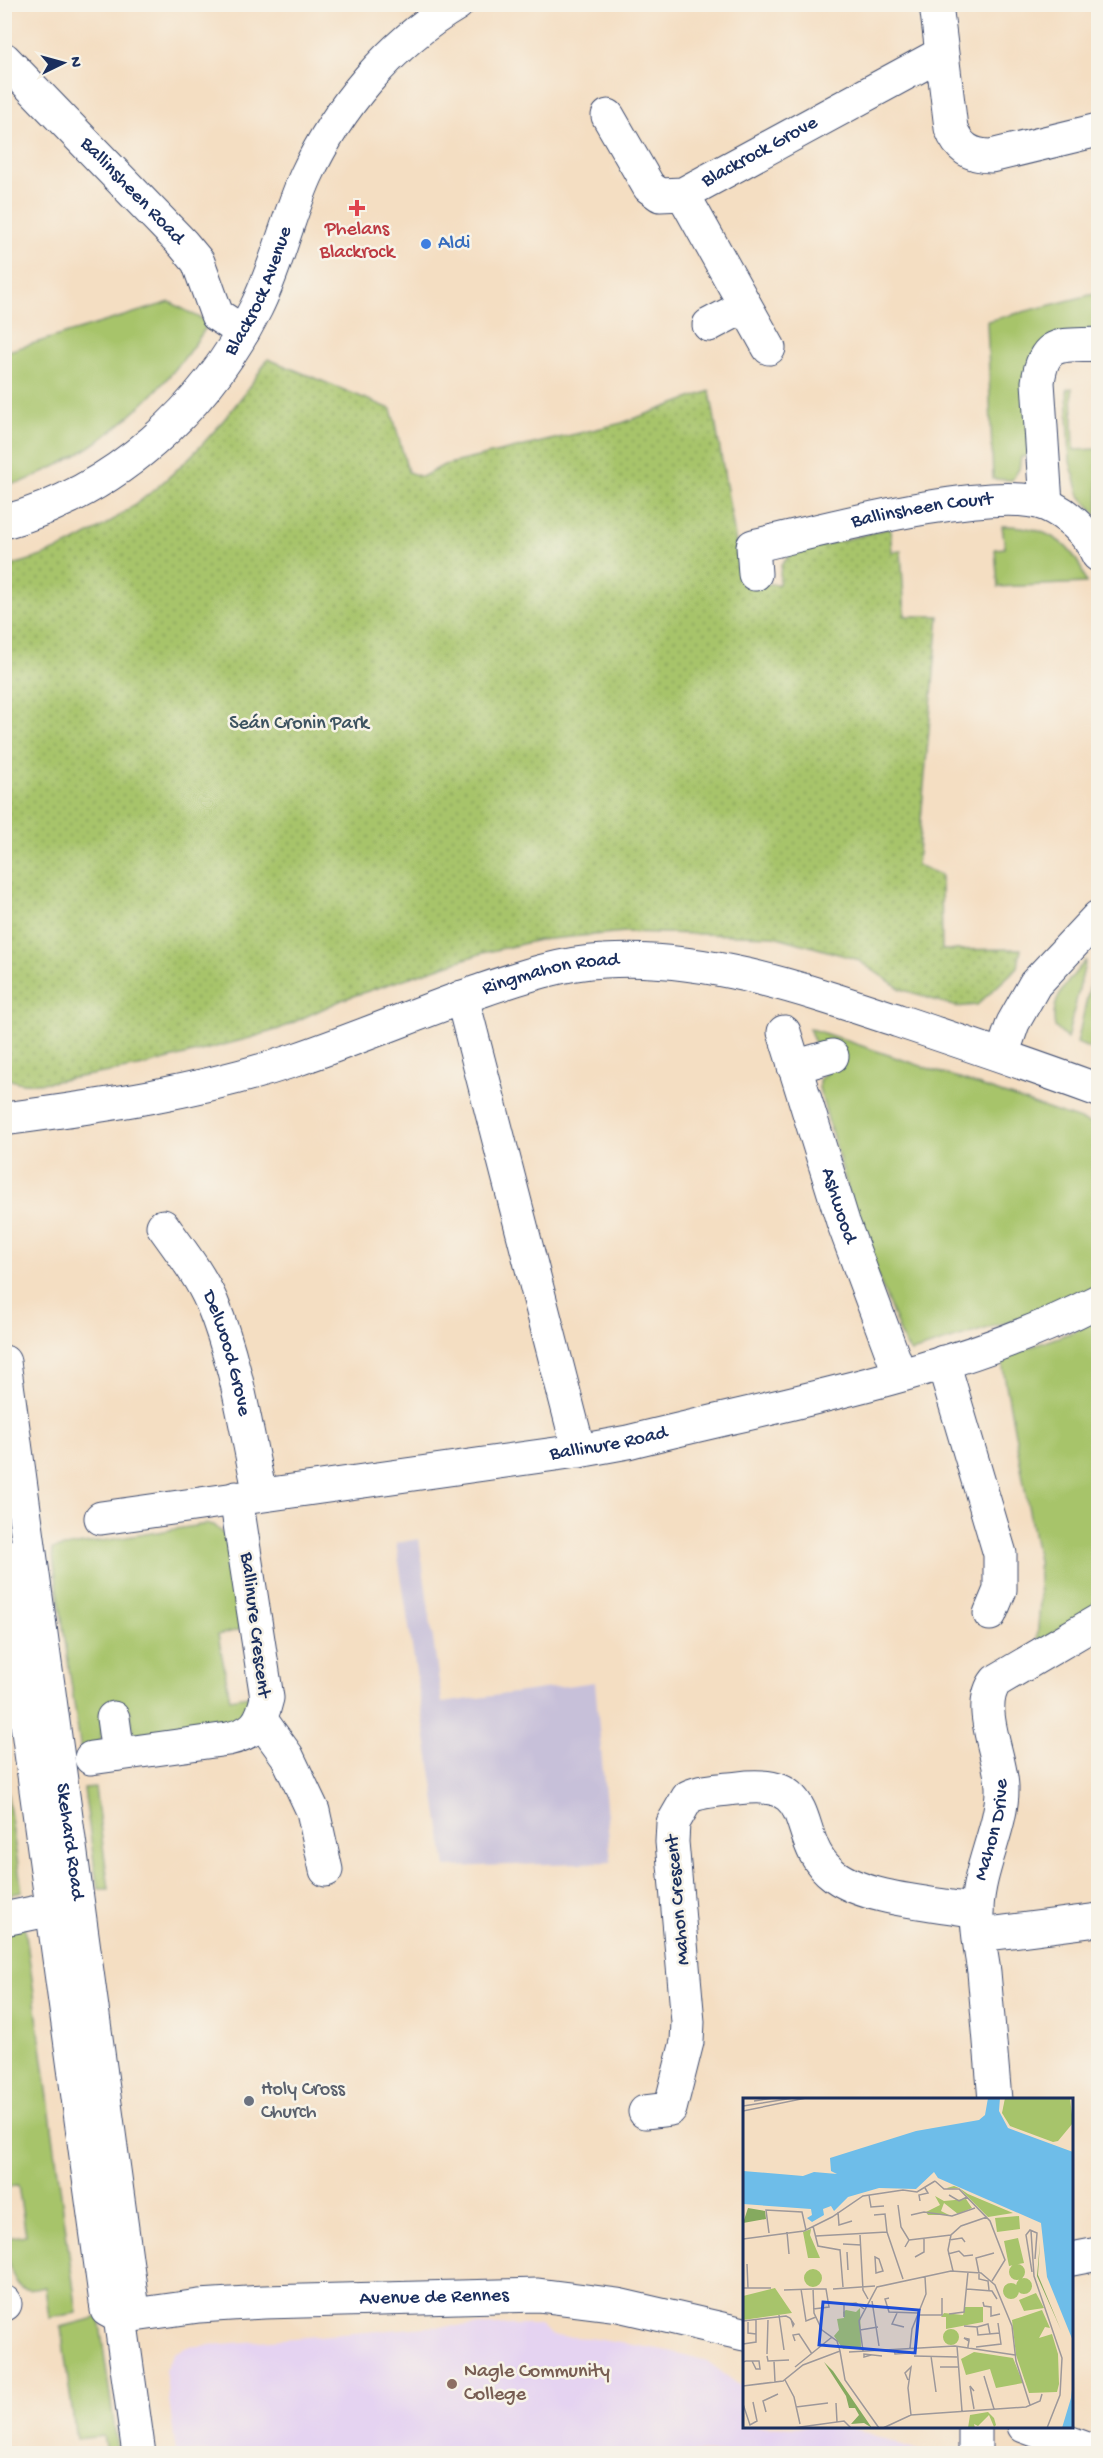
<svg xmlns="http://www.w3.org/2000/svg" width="1103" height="2458" font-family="'Gochi Hand',sans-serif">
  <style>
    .built { fill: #e5d3f1 }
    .industrial { fill: #c7c0d9 }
    .green { fill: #a7c46b; stroke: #617a64; stroke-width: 1.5 }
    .park { fill: url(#park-dots); stroke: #617a64; stroke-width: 1.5 }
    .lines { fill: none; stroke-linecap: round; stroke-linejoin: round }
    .minor-casing { stroke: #3c496d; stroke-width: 35 }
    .minor { stroke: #fff; stroke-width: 33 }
    .health-dot { fill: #e0444e; stroke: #f7f3e8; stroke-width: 2 }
    .shop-dot { fill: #3f7fe0; stroke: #f7f3e8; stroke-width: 2 }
    .worship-dot { fill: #6b7280; stroke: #f7f3e8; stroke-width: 2 }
    .education-dot { fill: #8d6e63; stroke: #f7f3e8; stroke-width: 2 }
    .labels { text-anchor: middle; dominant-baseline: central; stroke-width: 5; stroke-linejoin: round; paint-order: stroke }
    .street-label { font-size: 20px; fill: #1b2f5e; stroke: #f7f3e8 }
    .health-label { font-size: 20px; fill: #be3a42; stroke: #f7f3e8 }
    .shop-label { font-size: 20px; fill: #366cbe; stroke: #f7f3e8; text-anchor: start }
    .park-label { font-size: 20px; fill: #3e5461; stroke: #f7f3e8 }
    .worship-label { font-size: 20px; fill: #5b616d; stroke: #f7f3e8; text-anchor: start }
    .education-label { font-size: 20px; fill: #785e54; stroke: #f7f3e8; text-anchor: start }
    .inset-road { fill: none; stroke: #9d989a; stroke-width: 1.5 }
    .view { fill: #1d4ed8; fill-opacity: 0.15; stroke: #1d4ed8; stroke-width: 3 }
    .inset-edge { fill: none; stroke: #1b2f5e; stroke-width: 3 }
  </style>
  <defs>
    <pattern id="park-dots" width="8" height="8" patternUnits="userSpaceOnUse" patternTransform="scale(1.5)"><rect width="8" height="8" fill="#a7c46b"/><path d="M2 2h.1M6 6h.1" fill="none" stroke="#87a05b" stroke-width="1.8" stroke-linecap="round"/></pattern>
  </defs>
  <rect width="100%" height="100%" fill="#f7f3e8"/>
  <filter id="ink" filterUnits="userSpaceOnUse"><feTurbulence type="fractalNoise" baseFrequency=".0167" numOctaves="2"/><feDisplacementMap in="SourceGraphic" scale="12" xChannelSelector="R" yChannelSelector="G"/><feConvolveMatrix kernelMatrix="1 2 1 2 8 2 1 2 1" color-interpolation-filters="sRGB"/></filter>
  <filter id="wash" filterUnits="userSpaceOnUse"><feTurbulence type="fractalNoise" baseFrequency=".008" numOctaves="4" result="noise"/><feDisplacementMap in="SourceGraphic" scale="24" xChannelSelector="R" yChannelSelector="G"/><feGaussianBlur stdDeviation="1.35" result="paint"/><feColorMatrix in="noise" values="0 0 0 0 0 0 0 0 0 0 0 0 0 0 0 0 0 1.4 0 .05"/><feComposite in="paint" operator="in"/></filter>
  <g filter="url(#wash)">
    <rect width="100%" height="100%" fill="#f4dec2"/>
    <path class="built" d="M496 2325H539L553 2336 589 2338 670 2351 707 2361 744 2389V2426L849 2427 926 2453H176L165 2370 174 2353 187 2347 425 2327Z"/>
    <path class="industrial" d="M419 1539 442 1703 595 1682 611 1862 446 1867 396 1543Z"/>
    <path class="green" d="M1098 293V333L1061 334 1029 456 1021 457 1019 469 1012 480 993 479 987 321Z
      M170 302 209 323C169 385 111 443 43 472 31 478 18 487 5 481V352Z
      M1072 388 1074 450 1098 449V516L1080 496 1070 462 1067 389Z
      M1002 526C1042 525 1076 542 1086 583L998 587 995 549 1005 548Z
      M1098 948V1052L1077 1043Z
      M1086 960 1067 1039 1055 1027C1049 999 1069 980 1086 960Z
      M809 1028 1098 1126V1287L1061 1305 912 1352 905 1345 859 1228 819 1088V1080L826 1073Z
      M1098 1319V1609L1037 1642 1040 1601 1038 1561 1003 1368V1357L1075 1331Z
      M207 1524 214 1525 227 1537 243 1629 218 1635 230 1699 255 1695 248 1721 133 1736 130 1710 103 1714 101 1741 81 1752 52 1549Z
      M4 1770 22 1892 5 1896 4 1895Z
      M95 1788 109 1889H99L97 1884 84 1789Z
      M25 1927 77 2313 49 2318 45 2287C38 2288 27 2292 21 2287 12 2281 3 2246 8 2238L26 2235 18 2186 5 2187 4 1932Z
      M99 2317 118 2453H106L103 2436 76 2439 61 2327Z"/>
    <path class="park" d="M268 359 391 409 408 472 422 477 444 465 622 423 710 391 743 584H779L781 565 791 554 890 528 892 552 901 551 905 616H939L917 865 941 875 942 950 1021 949 1018 967 977 1005 956 1007 901 989 856 959 774 936 625 932 539 940 483 953 344 999 279 1029 250 1038 139 1067 50 1082C35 1083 16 1086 5 1076V567C116 541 208 453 268 359Z"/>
  </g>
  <g filter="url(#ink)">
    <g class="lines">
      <defs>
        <g id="minor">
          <path d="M936 4 951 128C958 147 970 156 991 156L1098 130"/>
          <path id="s1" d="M4 59 183 244 198 262 217 315 243 332"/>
          <path id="s2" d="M608 116 649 187 660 195 683 194 941 54"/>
          <path d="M683 194 769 348"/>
          <path d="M709 325 745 306"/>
          <path d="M1046 504 1038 382C1044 339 1061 346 1098 344"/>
          <path id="s3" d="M4 522C115 492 206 408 256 308 277 266 287 219 306 176 338 107 391 43 457 4"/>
          <path id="s4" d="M755 574 753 546C814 532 994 483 1047 505 1068 514 1089 534 1098 555"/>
          <path d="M462 997 579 1451"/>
          <path id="s5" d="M784 1032 843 1222 900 1375"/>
          <path d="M1002 1055 1013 1023 1035 984 1098 917"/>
          <path d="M794 1067 832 1056"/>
          <path id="s6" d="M4 1119C103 1106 200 1092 295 1060 356 1039 416 1014 477 992 518 978 560 963 604 961 703 954 806 990 899 1021 965 1043 1032 1066 1098 1090"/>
          <path id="s7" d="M163 1226C180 1250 200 1275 212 1303 237 1363 246 1431 260 1494"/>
          <path id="s8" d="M4 1362 132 2302 120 2317 139 2454"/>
          <path d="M943 1362 1000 1554V1590L990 1614"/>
          <path id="s9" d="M101 1518 584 1450 628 1442C784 1403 956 1374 1098 1301"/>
          <path d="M4 1555 107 2310 120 2317"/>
          <path d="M113 1718 118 1754"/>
          <path d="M261 1720 287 1756 313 1811 326 1870"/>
          <path d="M91 1758 228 1739C254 1733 261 1724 267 1698L236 1498"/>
          <path d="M4 1919 72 1905"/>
          <path d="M980 1935 1098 1920"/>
          <path id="s10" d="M995 2100C991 2057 988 2014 984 1972 981 1951 976 1928 977 1908 979 1866 1003 1825 1002 1787 1001 1755 975 1707 996 1681L1098 1621"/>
          <path d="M645 2112 670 2109 687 2042 688 2022 672 1842 673 1823 688 1797C702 1790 722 1790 738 1788 825 1777 787 1841 835 1876 868 1900 935 1903 977 1911"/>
          <path d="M1072 2259 1098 2254"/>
          <path d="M4 2302 5 2304"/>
          <path id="s11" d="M120 2317 199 2306 264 2302 538 2295 618 2305 744 2334"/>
          <path d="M975 2426V2454"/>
          <path d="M1024 2426 1098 2453"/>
        </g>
      </defs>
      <use href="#minor" class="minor-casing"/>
      <use href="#minor" class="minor"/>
    </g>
  </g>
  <path class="health-dot" d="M354 199h6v6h6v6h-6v6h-6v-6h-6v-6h6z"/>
  <circle class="shop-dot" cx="426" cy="244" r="6"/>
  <circle class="worship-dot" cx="249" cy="2101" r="6"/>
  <circle class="education-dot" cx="452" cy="2384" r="6"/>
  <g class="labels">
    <g class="street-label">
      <text stroke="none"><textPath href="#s2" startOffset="206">Blackrock Grove</textPath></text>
      <text stroke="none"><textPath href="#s1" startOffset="184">Ballinsheen Road</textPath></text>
      <text stroke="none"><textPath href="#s3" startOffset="357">Blackrock Avenue</textPath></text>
      <text stroke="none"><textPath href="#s4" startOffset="201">Ballinsheen Court</textPath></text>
      <text stroke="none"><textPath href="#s6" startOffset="568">Ringmahon Road</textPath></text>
      <text stroke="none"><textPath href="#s5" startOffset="182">Ashwood</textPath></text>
      <text stroke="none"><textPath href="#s7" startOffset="144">Delwood Grove</textPath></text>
      <text stroke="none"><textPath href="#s9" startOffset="513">Ballinure Road</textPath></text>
      <text transform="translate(254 1625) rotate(83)">Ballinure Crescent</text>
      <text stroke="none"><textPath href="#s10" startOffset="273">Mahon Drive</textPath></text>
      <text stroke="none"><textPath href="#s8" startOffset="484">Skehard Road</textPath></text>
      <text transform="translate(679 1900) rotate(-95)">Mahon Crescent</text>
      <text stroke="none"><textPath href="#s11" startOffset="315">Avenue de Rennes</textPath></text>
    </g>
    <g class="health-label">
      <text x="357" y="230">Phelans<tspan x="357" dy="23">Blackrock</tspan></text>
    </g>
    <g class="shop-label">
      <text x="438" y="244">Aldi</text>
    </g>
    <g class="park-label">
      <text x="299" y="724">Seán Cronin Park</text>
    </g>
    <g class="worship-label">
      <text x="261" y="2090">Holy Cross<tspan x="261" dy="23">Church</tspan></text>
    </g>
    <g class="education-label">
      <text x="464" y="2372">Nagle Community<tspan x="464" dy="23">College</tspan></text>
    </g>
  </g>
  <g transform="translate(743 2098)">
    <rect width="330" height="330" fill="#f4dec2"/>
    <path d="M211 88 216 90 225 96 270 115 245 119 216 90 205 91 204 90ZM192 98 201 103 223 101 229 110 215 116 201 105 198 113 206 117H185L183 114 197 107ZM276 118 277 131 254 134 252 120ZM275 140 281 165 266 168 261 143ZM266 174a8 8 0 1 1 16 0a8 8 0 1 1-16 0ZM273 188a8 8 0 1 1 16 0a8 8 0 1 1-16 0ZM260 193a8 8 0 1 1 16 0a8 8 0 1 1-16 0ZM32 190 49 215 0 222V198ZM293 195 301 210 281 213 276 202ZM299 212 307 230 302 229 296 240 309 236 315 256 316 286 314 294 286 295 273 257 269 222ZM200 239a8 8 0 1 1 16 0a8 8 0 1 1-16 0ZM245 314 251 320 253 327 251 329 246 317 235 328 231 326 232 330H225L227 317Z" fill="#a7c46b"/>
    <path d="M5 110 22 113 23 121 0 125ZM297 144 295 177 318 232 294 178ZM81 264 90 273 129 330 121 325 108 326 116 317 112 310H106L103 298Z" fill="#85aa5f"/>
    <path d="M262 0H327L330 25 315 43 310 44 267 28 259 15Z" fill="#a7c46b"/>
    <path d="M231 254 270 260 280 285 253 290 247 271 223 277 218 261Z" fill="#a7c46b"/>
    <path d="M68 131 67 137 77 160H65L60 134ZM61 180a9 9 0 1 1 18 0a9 9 0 1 1-18 0ZM222 209H240V224L203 231V219H198L201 215 220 217ZM117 210 118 250 100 251 91 238 96 232 94 221 101 220 100 214 103 212 113 214Z" fill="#a7c46b"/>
    <path d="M245 0H257L256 13 265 30 330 54V243L304 179 298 125 195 80 191 74 173 91 136 90 105 99 91 113 88 108 80 111 81 117 69 124 64 120 69 117 68 111 0 106V73L60 78 71 74 94 76 88 73 87 60 173 33 236 22 242 17ZM330 283V330H319L328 300Z" fill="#6ebde9"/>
    <path class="inset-road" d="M11 3 30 0M0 8 50 0M0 13 63 0M192 83 201 91H216L247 123 262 162 249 183M126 97 128 109 141 108M206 97 216 103 224 99M177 103 176 97 185 95 182 90M155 107 158 129 166 142 162 149M95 114 96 127 109 123M131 117 142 116 144 134 160 181M168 117 181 114 209 118 232 110M70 128 75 148 97 152 100 189M288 133 291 178 319 260 317 297 304 330M44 134 46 156M26 135 23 112 59 114 63 132M117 137 120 192 125 201M73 138 144 134M0 141 61 133 89 119 120 98 160 92 174 94 192 83M166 142 208 137M206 142 219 140 222 144M100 146 118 147M104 154 105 172M205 156 216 153 221 158 230 157M132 159 136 161 140 173 133 175ZM172 159 181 154V141M4 166 5 190M210 173 205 152 208 137 218 128 244 119M289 174 283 137 287 132 294 135 292 161M236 175 233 160 251 155M236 176V181L245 183 246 192M0 190H28M70 190 71 215 79 232 94 243 97 253M58 191 63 223 73 219M90 191 132 188M224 191 249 193 254 201M41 192 69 191M146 200 142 201 146 214 175 215M129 203 136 248M240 204 241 208 248 209V218L257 216M70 211 86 209 83 191H71M154 215 149 226 161 229M206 216 221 214 225 174M36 217 41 252M174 217H199V200M101 219V206L113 205 121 211M0 223 43 218 47 220 51 226 50 228 48 221M5 224V235L13 236M221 228 234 229 235 237 257 235M234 229 245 226 247 236M117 232 135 229M52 243 50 237 56 236 69 256M0 246 13 244V222M214 248 219 313M233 249 258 246 255 225M167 250 169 231 183 196 182 179M225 250V248L226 243V241L221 240 226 243M151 251 152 256 166 255M120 253 116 223 134 189 208 173 238 175 252 187 269 228 273 263 287 307M106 254 212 248 272 257M24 256 25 222M128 257 121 259V256L139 258M24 258 25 263 46 262M171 258 214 259M188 258 193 294M31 263 32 284M0 264 3 263H16L17 271H13L9 263M52 269 89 239M197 269H216M241 278 251 311M42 282 51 299 57 326M165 282 162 275 168 269 165 290 168 317M0 288 40 283 60 267 97 253 102 282 136 330M93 305 94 324M0 306 7 327 14 323 10 304M53 309 85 305M231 311 227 288 231 293M23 314 20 303 35 296M50 330 101 323 108 330M140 330 168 317 283 309 297 303 299 296"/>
    <path class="view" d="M80 204 176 212 172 255 76 247Z"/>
    <rect width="330" height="330" class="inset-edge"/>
  </g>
  <rect width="1103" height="2458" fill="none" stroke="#f7f3e8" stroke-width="24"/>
  <g transform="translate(63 63) rotate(85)" stroke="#f7f3e8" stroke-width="4.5" paint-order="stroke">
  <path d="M0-4.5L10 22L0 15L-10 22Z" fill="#1b2f5e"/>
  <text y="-9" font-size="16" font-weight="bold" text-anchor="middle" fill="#1b2f5e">N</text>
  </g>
</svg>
